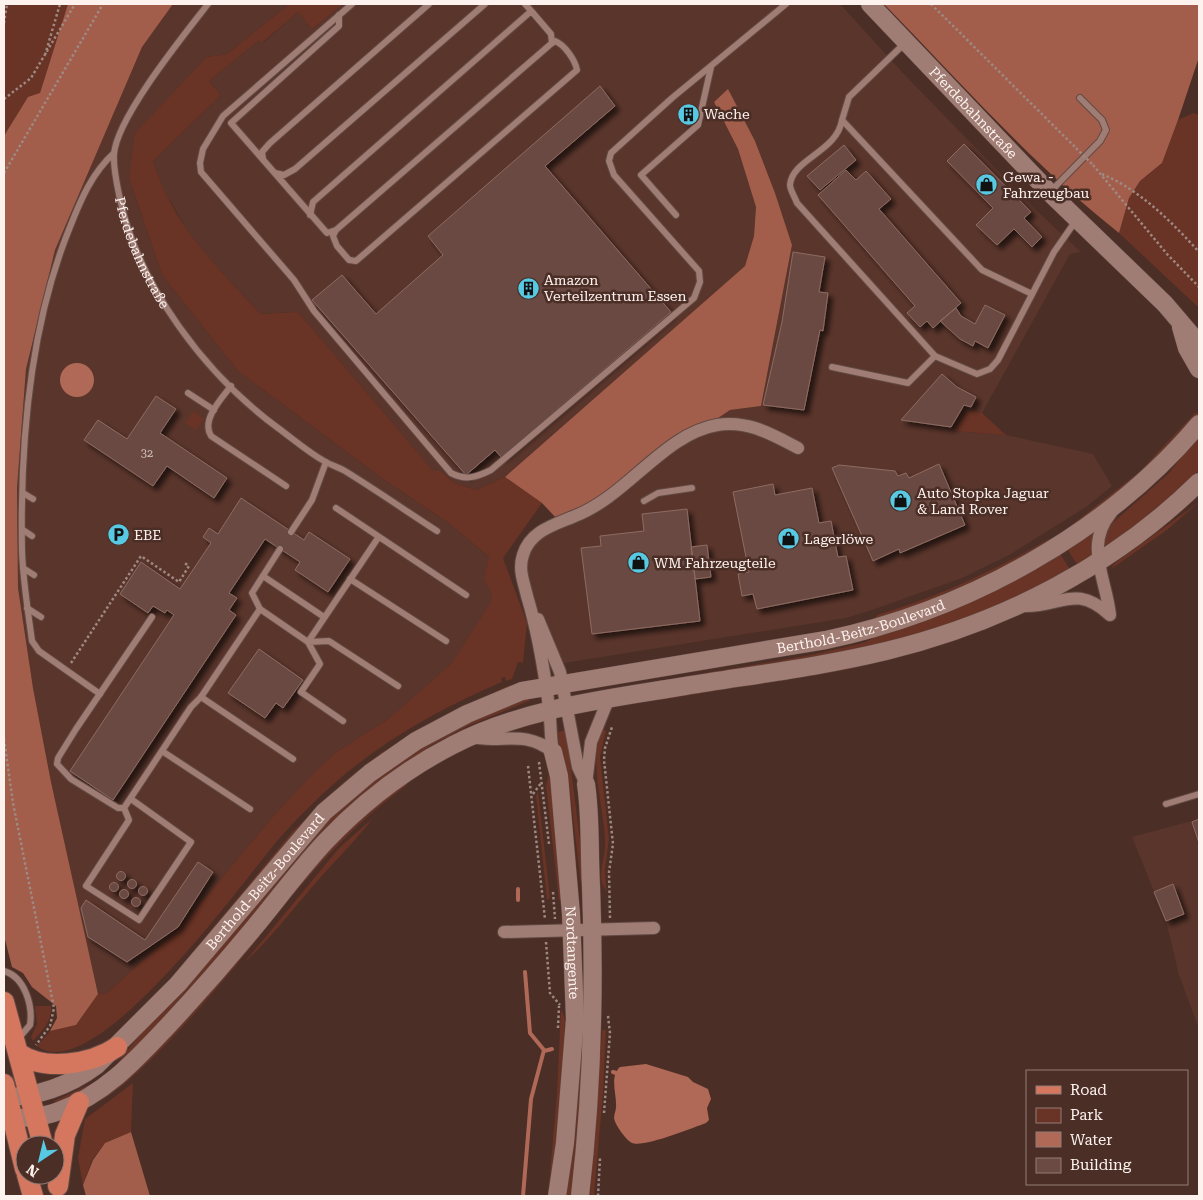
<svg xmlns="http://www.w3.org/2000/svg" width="1203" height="1200" font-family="'Roboto Serif',serif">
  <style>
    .built { fill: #5a352b }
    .green { fill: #693325 }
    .forest { fill: #a25d4b }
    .water { fill: #af6956 }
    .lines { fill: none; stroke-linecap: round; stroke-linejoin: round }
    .stream { stroke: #af6956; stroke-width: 4 }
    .building { fill: #6a4a42; stroke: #8d6b62; filter: url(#shadow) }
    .lane-casing { stroke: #614a44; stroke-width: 8 }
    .street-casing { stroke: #614a44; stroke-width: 14 }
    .secondary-casing { stroke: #614a44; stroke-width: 19 }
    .primary-casing { stroke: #614a44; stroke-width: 22 }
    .path { stroke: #9e8983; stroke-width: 2.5; stroke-dasharray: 2.5 2.5; stroke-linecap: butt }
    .lane { stroke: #a07d74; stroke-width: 6 }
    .street { stroke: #a07d74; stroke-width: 12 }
    .secondary { stroke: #a07d74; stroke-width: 18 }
    .primary { stroke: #d5775e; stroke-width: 20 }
    .path-bridge { stroke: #9e8983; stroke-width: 2.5; stroke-dasharray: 2.5 2.5; stroke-linecap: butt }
    .labels { text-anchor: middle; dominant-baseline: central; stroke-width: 5; stroke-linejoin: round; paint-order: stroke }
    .number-label { font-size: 11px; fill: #d9c8c3 }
    .street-label { font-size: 14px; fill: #fef2ee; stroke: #4b2e26 }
    .poi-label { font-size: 14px; fill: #fef2ee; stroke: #4b2e26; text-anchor: start }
  </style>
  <defs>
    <filter id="shadow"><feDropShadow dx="4.5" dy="4.5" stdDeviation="2.5" flood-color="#0009"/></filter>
  </defs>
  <rect width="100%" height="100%" fill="#4b2e26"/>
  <path class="built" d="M173 4H289L227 54 207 57 129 178 162 275 239 372 386 481 450 524 490 558 511 621 391 717 335 753 276 813 183 924 107 993 98 994 51 782 33 688 18 588 17 488 26 369 55 250 142 47Z
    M343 4H840L902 72 1036 210 1081 252 1070 254 982 413 973 410 953 431 1006 435 1093 454 1112 486 1086 507 1011 554 962 578 872 610 846 618 558 664 523 582 525 547 730 410 761 406 792 245 775 193 755 141 728 90 714 102 738 149 756 207 754 236 745 266 505 477 476 490 454 483 441 471 433 472 298 312 261 314 198 248 161 186 153 161 221 95 209 81 260 39 263 43 298 12 312 29Z
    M1199 819V1029L1179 975 1166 921 1132 837Z"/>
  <path class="green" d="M4 4H68L40 93 4 136Z
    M289 4H343L312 29 298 12 262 43 259 40 209 81 221 95 153 161C172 224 217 268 261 314L298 312 433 471H441L454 483 476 490 505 477 542 503 503 558 527 623 523 663 518 662 512 679 506 681 505 677 501 678 502 682C443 707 385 739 337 781 315 800 297 819 278 840 245 879 94 1090 37 1046L50 1031 76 1025 98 994 107 993 183 924 276 813 311 776 335 753 391 717 451 664 490 604 492 594 484 579 489 557 450 524 386 481 239 372 162 275 129 178 135 133 207 57 227 54Z
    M1193 113 1199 115V308L1119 233 1129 198 1140 181 1162 163 1178 120Z
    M973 410 982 413 1006 435 953 431 967 412Z
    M193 411 204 419 196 430 185 423Z
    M1195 413H1199L1170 446 1092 514 1059 535 1139 472Z
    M1199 434V470L1145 522 1108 547H1101L1108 527 1169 473Z
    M1199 502 1167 530 1111 569 1114 564Z
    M1094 531 1091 544 1092 558 1078 566 1066 547Z
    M1049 539 1053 540C995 572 938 600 874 619L877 615C938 597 994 571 1049 539Z
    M1059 552 1071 571 1037 588 955 623 861 650 589 693 811 655 863 643Z
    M946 640V643L938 646 850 669 660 700 639 701Z
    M507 686 512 687 389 751 167 983 293 831 346 780 381 753 425 726Z
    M520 699 531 700 468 726 430 746 359 801 196 986 103 1080 56 1105 54 1101 97 1081 116 1065 148 1024 314 833 383 770 442 734Z
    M602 729 606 731 600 757 609 839 605 869 606 891C595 875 606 859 605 842 604 804 588 766 602 729Z
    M566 730 582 855 583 903 568 773 559 745 558 732Z
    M549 774 559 854 561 896 559 901 546 785Z
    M406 782 407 785C348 828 307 877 262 933L259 932 308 872 356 821Z
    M538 791 550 898 547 900 536 796Z
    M373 818C356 840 338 858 320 878 294 907 272 938 243 964L339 848Z
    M257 934 260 936C229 974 130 1096 88 1106Z
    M581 1005H586L584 1065 573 1196H563L573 1153 579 1077Z
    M35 1006H51C52 1022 43 1030 33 1041L31 1037 37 1024Z
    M561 1009 565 1019 562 1089 552 1196H548L557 1093Z
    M602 1030H606L603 1093 594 1196H590Z
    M133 1083 131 1132 105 1143 92 1160 83 1185 78 1158 85 1119Z"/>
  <path class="forest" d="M68 4H173L142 47 55 250 26 369 17 488 18 588 33 688 51 782 98 994 76 1025 50 1031 57 1018 56 1006 32 987 23 973 12 967 4 936V136L28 97 40 93Z
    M884 4H1199V57L1178 120 1162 163 1140 181 1129 198 1119 233C1033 165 960 82 884 4Z
    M728 89 755 141 775 193 792 245 761 406 730 410 589 505 557 519 542 503 505 477 745 266 754 236 756 207 738 149 714 102Z
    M131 1132 150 1196H86L83 1185 93 1160 105 1143Z"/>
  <path class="water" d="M60 380a17 17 0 1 1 34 0a17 17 0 1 1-34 0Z
    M646 1064 688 1077 693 1082 708 1089 711 1099 707 1108 709 1120 706 1123C692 1128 643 1148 632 1143 626 1140 615 1125 614 1118 614 1114 616 1111 616 1107 617 1094 609 1077 620 1067Z"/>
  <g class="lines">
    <path class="stream" d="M518 889V900
      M544 1051 552 1049
      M613 1072 616 1073
      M523 1196 531 1099 544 1050 530 1033 525 972"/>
  </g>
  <path class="building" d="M600 86 615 106 545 166 671 312 501 457 495 450 466 475 312 300 342 275 376 314 443 255 428 236Z
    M688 106 697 116 687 125 683 122 686 120 679 113Z
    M964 144 1031 212 1024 218 1042 237 1032 247 1014 229 997 245 976 225 993 208 947 161Z
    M844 145 856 160 820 190 807 176Z
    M846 170 856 180 866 171 891 199 879 209 961 303 933 328 927 321 920 327 907 313 915 306 818 195Z
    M793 252 825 257 819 292 828 293 823 331 820 330 804 410 763 405 782 322Z
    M985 305 1005 315 988 348 975 341 973 346 960 339 940 321 956 308 961 316 975 324Z
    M942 374 957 387 976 397 971 407 964 405 951 427 901 420Z
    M156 396 176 409 160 433 227 478 214 498 167 466 153 486 84 440 98 420 127 439Z
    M939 464 965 525 900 553 899 549 873 561 832 468 839 465 895 471 898 476 906 473 909 478Z
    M773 484 775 495 812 488 819 523 831 521 838 557 846 556 853 590 757 609 753 594 742 596 738 574 749 572 733 492Z
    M241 498 304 540 309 532 350 559 328 592 295 570 300 562 265 539 229 593 237 598 229 610 236 615 113 800 70 771 174 615 167 610 165 613 153 606 148 613 120 594 141 562 180 589 211 543 203 537 209 528 218 534Z
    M687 509 700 621 592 634 581 548 601 546 600 536 644 531 642 514Z
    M707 545 711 577 695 579 691 547Z
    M259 649 303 680 283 708 276 703 265 718 228 693Z
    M1199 819V843L1192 822Z
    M198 862 213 872 178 927 127 962 88 937 81 908 86 900 145 940Z
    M116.5 876a4.5 4.5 0 1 1 9 0a4.5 4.5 0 1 1-9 0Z
    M127.5 884a4.5 4.5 0 1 1 9 0a4.5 4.5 0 1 1-9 0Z
    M109.5 887a4.5 4.5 0 1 1 9 0a4.5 4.5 0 1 1-9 0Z
    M1173 884 1184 914 1166 921 1154 892Z
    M138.5 891a4.5 4.5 0 1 1 9 0a4.5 4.5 0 1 1-9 0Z
    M119.5 894a4.5 4.5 0 1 1 9 0a4.5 4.5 0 1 1-9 0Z
    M131.5 902a4.5 4.5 0 1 1 9 0a4.5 4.5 0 1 1-9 0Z"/>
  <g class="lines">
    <defs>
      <g id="lane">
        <path id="s1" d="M208 4C184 35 117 117 114 154 113 168 117 185 120 199 139 287 206 375 278 428 293 439 308 452 324 461 331 465 338 467 345 471 376 490 406 511 437 531"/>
        <path d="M352 4 223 116 203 149 200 163 201 172 294 280 314 311 451 473C466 481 477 477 491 470L694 298 700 282 699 271 614 175 609 161 611 153 672 98 786 4"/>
        <path d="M525 4 533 13"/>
        <path d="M905 43 849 97 842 120 982 270 1032 294"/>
        <path d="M842 120C837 152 792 159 790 185 790 190 795 197 797 203L935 356 977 374 990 369 998 360 1054 252 1077 219"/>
        <path d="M263 159 262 152 270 143 429 4"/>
        <path d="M275 173 284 175 295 169 485 4"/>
        <path d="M1050 192 1100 141 1106 130 1102 120 1080 98"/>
        <path d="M310 215 313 202 529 13H533L551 34 552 43"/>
        <path d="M676 215 641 175 698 125 711 67"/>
        <path d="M336 230 333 236 337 246 349 260 356 261 577 70C575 60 565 45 555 41L552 43 336 230 327 233 231 123 339 26V15"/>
        <path d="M832 367 908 383 935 356"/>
        <path d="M231 386C221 399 201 420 211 436L286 486"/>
        <path d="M188 393 214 410"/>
        <path d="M23 493 33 499"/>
        <path d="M644 501 658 493 692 488"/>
        <path d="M336 508 466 595"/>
        <path d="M23 530 32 536"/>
        <path d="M291 532 312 500 326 462"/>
        <path d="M280 549 252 593 260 609 308 642 378 538"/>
        <path d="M23 568 34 575"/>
        <path d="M263 576 324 617"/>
        <path d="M350 579 446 641"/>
        <path d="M27 608 41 617"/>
        <path d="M152 617 76 729 58 758 57 764 71 779 118 808H124L191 707 201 697 260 609"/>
        <path d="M100 694 39 651 32 641C28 611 23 581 22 551 20 443 29 327 70 227 81 199 92 173 114 153"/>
        <path d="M201 697 293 759"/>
        <path d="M343 721 301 692 320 664 308 642 329 641 398 686"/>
        <path d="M162 751 250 809"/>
        <path d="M1166 804 1199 794"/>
        <path d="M124 808 129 820 86 886 139 920 191 842 131 799"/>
        <path d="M4 971C25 977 33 1006 30 1025L18 1039"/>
      </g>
      <path id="street" d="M1024 606C1061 607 1075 583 1110 615
        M1110 615C1106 578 1084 545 1111 513
        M538 619 560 672 578 767 586 784
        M471 737C502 744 524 729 553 752
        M553 752C550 737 551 722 549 707 544 669 538 632 527 596 524 582 518 570 523 555 530 531 554 525 575 516 627 496 664 434 717 425 748 420 771 434 798 448
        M586 784 591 742 608 700
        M504 932 654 928"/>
      <g id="secondary">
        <path id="s2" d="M870 4 1050 193 1165 304 1199 344"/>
        <path d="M1181 327 1187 348 1199 369"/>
        <path id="s3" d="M553 752 559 776 571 914 575 1019 565 1143 557 1196"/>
        <path id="s4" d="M4 1097C38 1097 70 1085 97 1065L178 984 324 812 370 773 416 741 467 714 522 691 826 640C967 610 1106 534 1199 424"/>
        <path d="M4 1118C23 1118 41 1118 59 1111 103 1095 133 1063 164 1030 195 997 224 964 253 929 277 900 299 870 325 842 361 804 406 769 453 745 524 708 607 699 685 686 752 675 820 667 886 651 1002 623 1114 566 1199 482"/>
        <path d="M580 1196C592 1093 595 990 591 886 589 852 591 818 586 784"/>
      </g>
      <path id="primary" d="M4 1002 43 1145
        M18 1053C45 1072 91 1064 117 1047
        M4 1084 25 1169
        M27 1175 33 1196
        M58 1186 65 1135 79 1102"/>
    </defs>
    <use href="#lane" class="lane-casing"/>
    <use href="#street" class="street-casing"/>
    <use href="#secondary" class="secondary-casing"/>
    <use href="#primary" class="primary-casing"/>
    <path class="path" d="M931 4 1076 148
      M4 23 7 4
      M45 55 60 4
      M4 99 31 78 75 4
      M1093 165 1167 254 1199 287
      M4 173 103 4
      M1102 174C1140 190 1172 222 1199 252
      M71 663 141 556 179 582 189 566 183 562
      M4 739 13 803 54 1008 50 1026 36 1045
      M539 762 549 844
      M528 766 545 919
      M533 794 541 783
      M553 892 555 919
      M610 918 609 872 613 844 604 760 605 748 612 727
      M546 942 550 993 560 1005
      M558 1028 559 1006
      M604 1113 610 1033 608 1016
      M598 1196 600 1158"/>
    <use href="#lane" class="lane"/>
    <use href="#street" class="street"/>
    <use href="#secondary" class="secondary"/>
    <use href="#primary" class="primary"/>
    <path class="path-bridge" d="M1076 148 1093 165"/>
  </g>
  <defs>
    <symbol id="building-disc" viewBox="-11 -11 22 22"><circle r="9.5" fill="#58c9e3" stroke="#4b2e26"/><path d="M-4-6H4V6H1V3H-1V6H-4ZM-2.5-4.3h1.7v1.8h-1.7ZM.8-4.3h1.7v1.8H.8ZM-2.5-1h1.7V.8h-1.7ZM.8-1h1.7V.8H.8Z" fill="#111"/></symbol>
    <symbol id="shop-disc" viewBox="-11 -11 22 22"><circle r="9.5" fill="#58c9e3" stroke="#4b2e26"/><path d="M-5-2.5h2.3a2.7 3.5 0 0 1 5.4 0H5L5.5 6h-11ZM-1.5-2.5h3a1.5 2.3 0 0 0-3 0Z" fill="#111"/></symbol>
    <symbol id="parking-disc" viewBox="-11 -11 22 22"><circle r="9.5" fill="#58c9e3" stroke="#4b2e26"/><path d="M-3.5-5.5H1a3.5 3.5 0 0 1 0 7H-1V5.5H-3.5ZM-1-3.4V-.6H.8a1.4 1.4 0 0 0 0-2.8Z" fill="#111"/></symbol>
  </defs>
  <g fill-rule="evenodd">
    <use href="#building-disc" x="676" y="102" width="25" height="25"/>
    <use href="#shop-disc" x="974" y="172" width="25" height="25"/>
    <use href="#building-disc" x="516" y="276" width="25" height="25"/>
    <use href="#shop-disc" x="888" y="488" width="25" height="25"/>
    <use href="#parking-disc" x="106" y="522" width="25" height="25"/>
    <use href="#shop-disc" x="776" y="526" width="25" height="25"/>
    <use href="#shop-disc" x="626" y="550" width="25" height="25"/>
  </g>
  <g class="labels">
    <g class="number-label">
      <text x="147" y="453">32</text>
    </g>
    <g class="street-label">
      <text stroke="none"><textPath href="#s2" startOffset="150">Pferdebahnstraße</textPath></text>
      <text stroke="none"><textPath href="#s1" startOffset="282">Pferdebahnstraße</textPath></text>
      <text stroke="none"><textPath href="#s4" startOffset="1019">Berthold-Beitz-Boulevard</textPath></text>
      <text stroke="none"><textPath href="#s4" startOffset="349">Berthold-Beitz-Boulevard</textPath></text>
      <text stroke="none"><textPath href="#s3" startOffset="202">Nordtangente</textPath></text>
    </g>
    <g class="poi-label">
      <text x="704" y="114">Wache</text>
      <text x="1003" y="177">Gewa. -<tspan x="1003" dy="16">Fahrzeugbau</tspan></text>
      <text x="544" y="280">Amazon<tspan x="544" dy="16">Verteilzentrum Essen</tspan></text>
      <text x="917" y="493">Auto Stopka Jaguar<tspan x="917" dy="16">&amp; Land Rover</tspan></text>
      <text x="134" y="535">EBE</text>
      <text x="804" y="539">Lagerlöwe</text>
      <text x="654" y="563">WM Fahrzeugteile</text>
    </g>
  </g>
  <rect width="1203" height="1200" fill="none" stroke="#fef2ee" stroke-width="10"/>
  <rect x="1026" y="1070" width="162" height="115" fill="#4b2e26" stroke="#937c76"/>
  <rect x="1036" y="1086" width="25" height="8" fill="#d5775e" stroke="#937c76"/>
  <text x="1070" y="1095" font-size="15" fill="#fef2ee">Road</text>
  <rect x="1036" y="1108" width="25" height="15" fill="#693325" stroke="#937c76"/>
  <text x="1070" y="1120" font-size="15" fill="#fef2ee">Park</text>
  <rect x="1036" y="1132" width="25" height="15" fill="#af6956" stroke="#937c76"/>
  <text x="1070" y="1145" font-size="15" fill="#fef2ee">Water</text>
  <rect x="1036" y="1158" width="25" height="15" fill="#6a4a42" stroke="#937c76"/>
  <text x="1070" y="1170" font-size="15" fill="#fef2ee">Building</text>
  <g transform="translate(40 1160) rotate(215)"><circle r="24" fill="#4b2e26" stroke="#937c76"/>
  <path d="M0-4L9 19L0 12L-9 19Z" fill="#58c9e3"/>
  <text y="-8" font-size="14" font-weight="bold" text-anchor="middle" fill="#fef2ee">N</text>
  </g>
</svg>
